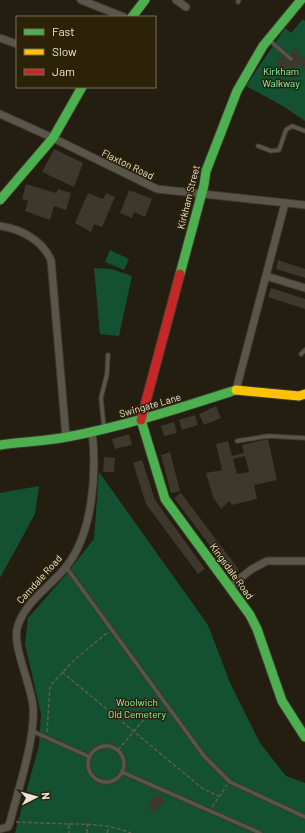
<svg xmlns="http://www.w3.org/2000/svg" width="305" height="833" font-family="Barlow,sans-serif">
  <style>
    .green { fill: #135132 }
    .building { fill: #3d372c; fill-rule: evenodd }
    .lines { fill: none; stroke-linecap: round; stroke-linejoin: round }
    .lane-casing { stroke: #3d392f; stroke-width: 5.5 }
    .street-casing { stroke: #3d392f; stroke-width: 9 }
    .fast-casing { stroke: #3d392f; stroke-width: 11 }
    .slow-casing { stroke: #3d392f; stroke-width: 11 }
    .jam-casing { stroke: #3d392f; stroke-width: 11 }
    .path { stroke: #5e5b51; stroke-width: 1.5; stroke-dasharray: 4 2; stroke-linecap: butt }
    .lane { stroke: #59554a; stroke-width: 3.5 }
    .street { stroke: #59554a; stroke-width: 7 }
    .fast { stroke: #4caf50; stroke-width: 9 }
    .slow { stroke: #ffc107; stroke-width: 9 }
    .jam { stroke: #c62828; stroke-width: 9 }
    .labels { text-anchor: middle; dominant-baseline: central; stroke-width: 3; stroke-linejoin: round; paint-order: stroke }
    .park-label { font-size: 10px; fill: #82fab8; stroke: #2b2207 }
    .street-label { font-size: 10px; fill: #ebe5d5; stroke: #2b2207 }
  </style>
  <rect width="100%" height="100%" fill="#231e0f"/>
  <path class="green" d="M303 19 305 21V121L283 106 246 86 285 28 291 33Z
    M110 250 129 259 124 270 105 262Z
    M94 268 112 269 132 276 119 336 100 334Z
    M99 472 208 625 231 685 260 743 286 776 305 783V833H15L39 745 41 714 25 644 28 618 63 578 94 539Z
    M39 486 35 514 0 578V493Z"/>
  <path class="building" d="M295 48 301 54 299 57 302 60 305 56V70L298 64 296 67 300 71 294 78 288 73 291 69 287 66 284 70 276 62 283 55 290 62 293 59 289 56Z
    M54 149 83 163 74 187 42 172Z
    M26 184 56 193 58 189 71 193 66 210 54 206 50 220 25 211 28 201 22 199Z
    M129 190 152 199 145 217 134 212 132 218 120 213Z
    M88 193 103 199 106 193 115 197 102 227 94 224 91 232 75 223Z
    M278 260 305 269V278L276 269Z
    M271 288 305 299V309L268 297Z
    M216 406 221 418 204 425 199 414Z
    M195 415 198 425 182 430 179 420Z
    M174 422 177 433 164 436 161 426Z
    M129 434 132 445 115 449 112 439Z
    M268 439 277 480 254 485 257 499 232 505 229 501 221 509 213 497 206 473 222 470 216 444 228 441 232 456 244 453 242 445ZM245 456 249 472 237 474 233 459Z
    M170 452 180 491 171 493 161 455Z
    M104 457 115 458 114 472H103Z
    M142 460 155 500 205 569 198 574 146 504 133 463Z
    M181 493 239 570 232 575 174 498Z
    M157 793 162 794 161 799 166 801 164 806 159 804 157 812 148 809 152 797 156 798Z"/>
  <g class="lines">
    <defs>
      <path id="lane" d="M238 2 239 0
        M269 40 291 59
        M258 146 271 151 279 150 286 130 292 126 305 131
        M301 354 305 350
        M104 428 101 398 107 374 108 355
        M237 441 268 436 305 438
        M66 567 204 756 230 782 305 817
        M32 731 90 757
        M88 764a18 18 0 1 1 36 0a18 18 0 1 1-36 0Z
        M122 772 260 833"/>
      <path id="street" d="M81 0 124 17
        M176 0 186 7
        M0 38 17 44
        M0 114 53 138 157 189 305 205
        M0 226C21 229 42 240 51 260L66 437
        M266 276 305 288
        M236 390 285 203
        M230 586 252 569 267 561H305
        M0 829 8 827 10 822C18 790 36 737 33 706 31 685 13 647 17 629 23 603 49 588 65 568 93 535 97 473 92 431"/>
      <path id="fast" d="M132 17 145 0
        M0 200 53 138 82 87
        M180 274 204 185 206 171 237 91 263 46 301 0
        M141 420 165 499 250 615 257 629 282 701 305 737
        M0 445C22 442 45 441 67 437 125 426 180 408 236 390"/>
      <path id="slow" d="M236 390 299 396 305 394"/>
      <path id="jam" d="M141 420 180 274"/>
    </defs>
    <use href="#lane" class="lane-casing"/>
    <use href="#street" class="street-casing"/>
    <use href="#fast" class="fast-casing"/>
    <use href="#slow" class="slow-casing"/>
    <use href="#jam" class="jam-casing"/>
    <path class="path" d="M62 672 202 788 218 796
      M47 732 50 686 75 659 107 633
      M118 750 158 703
      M212 807 227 785
      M16 822 69 824V833
      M69 824C91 824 111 825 131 833
      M87 833V824
      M107 833 109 827"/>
    <use href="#lane" class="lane"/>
    <use href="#street" class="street"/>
    <use href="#fast" class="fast"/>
    <use href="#slow" class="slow"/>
    <use href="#jam" class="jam"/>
  </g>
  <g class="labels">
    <g class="park-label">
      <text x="281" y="71">Kirkham<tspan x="281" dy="12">Walkway</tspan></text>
      <text x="137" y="702">Woolwich<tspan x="137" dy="12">Old Cemetery</tspan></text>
    </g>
    <g class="street-label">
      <text transform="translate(128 164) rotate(26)">Flaxton Road</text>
      <text transform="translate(188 197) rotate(-76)">Kirkham Street</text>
      <text transform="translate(150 405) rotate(-16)">Swingate Lane</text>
      <text transform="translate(232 571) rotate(54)">Kingsdale Road</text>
      <text transform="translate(39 579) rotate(-48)">Camdale Road</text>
    </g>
  </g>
  <rect x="16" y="16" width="140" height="72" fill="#2b2207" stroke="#787059"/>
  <rect x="24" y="29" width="20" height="6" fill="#4caf50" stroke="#787059"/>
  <text x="52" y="36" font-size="12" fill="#ebe5d5">Fast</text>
  <rect x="24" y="49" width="20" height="6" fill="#ffc107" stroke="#787059"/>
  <text x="52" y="56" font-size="12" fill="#ebe5d5">Slow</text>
  <rect x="24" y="69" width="20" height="6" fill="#c62828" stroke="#787059"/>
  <text x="52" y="76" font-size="12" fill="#ebe5d5">Jam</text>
  <g transform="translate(36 797) rotate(84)" stroke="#2b2207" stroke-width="3" paint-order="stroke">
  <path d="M0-3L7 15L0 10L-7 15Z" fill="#ebe5d5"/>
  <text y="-6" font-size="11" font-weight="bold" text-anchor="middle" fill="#ebe5d5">N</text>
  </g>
</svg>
